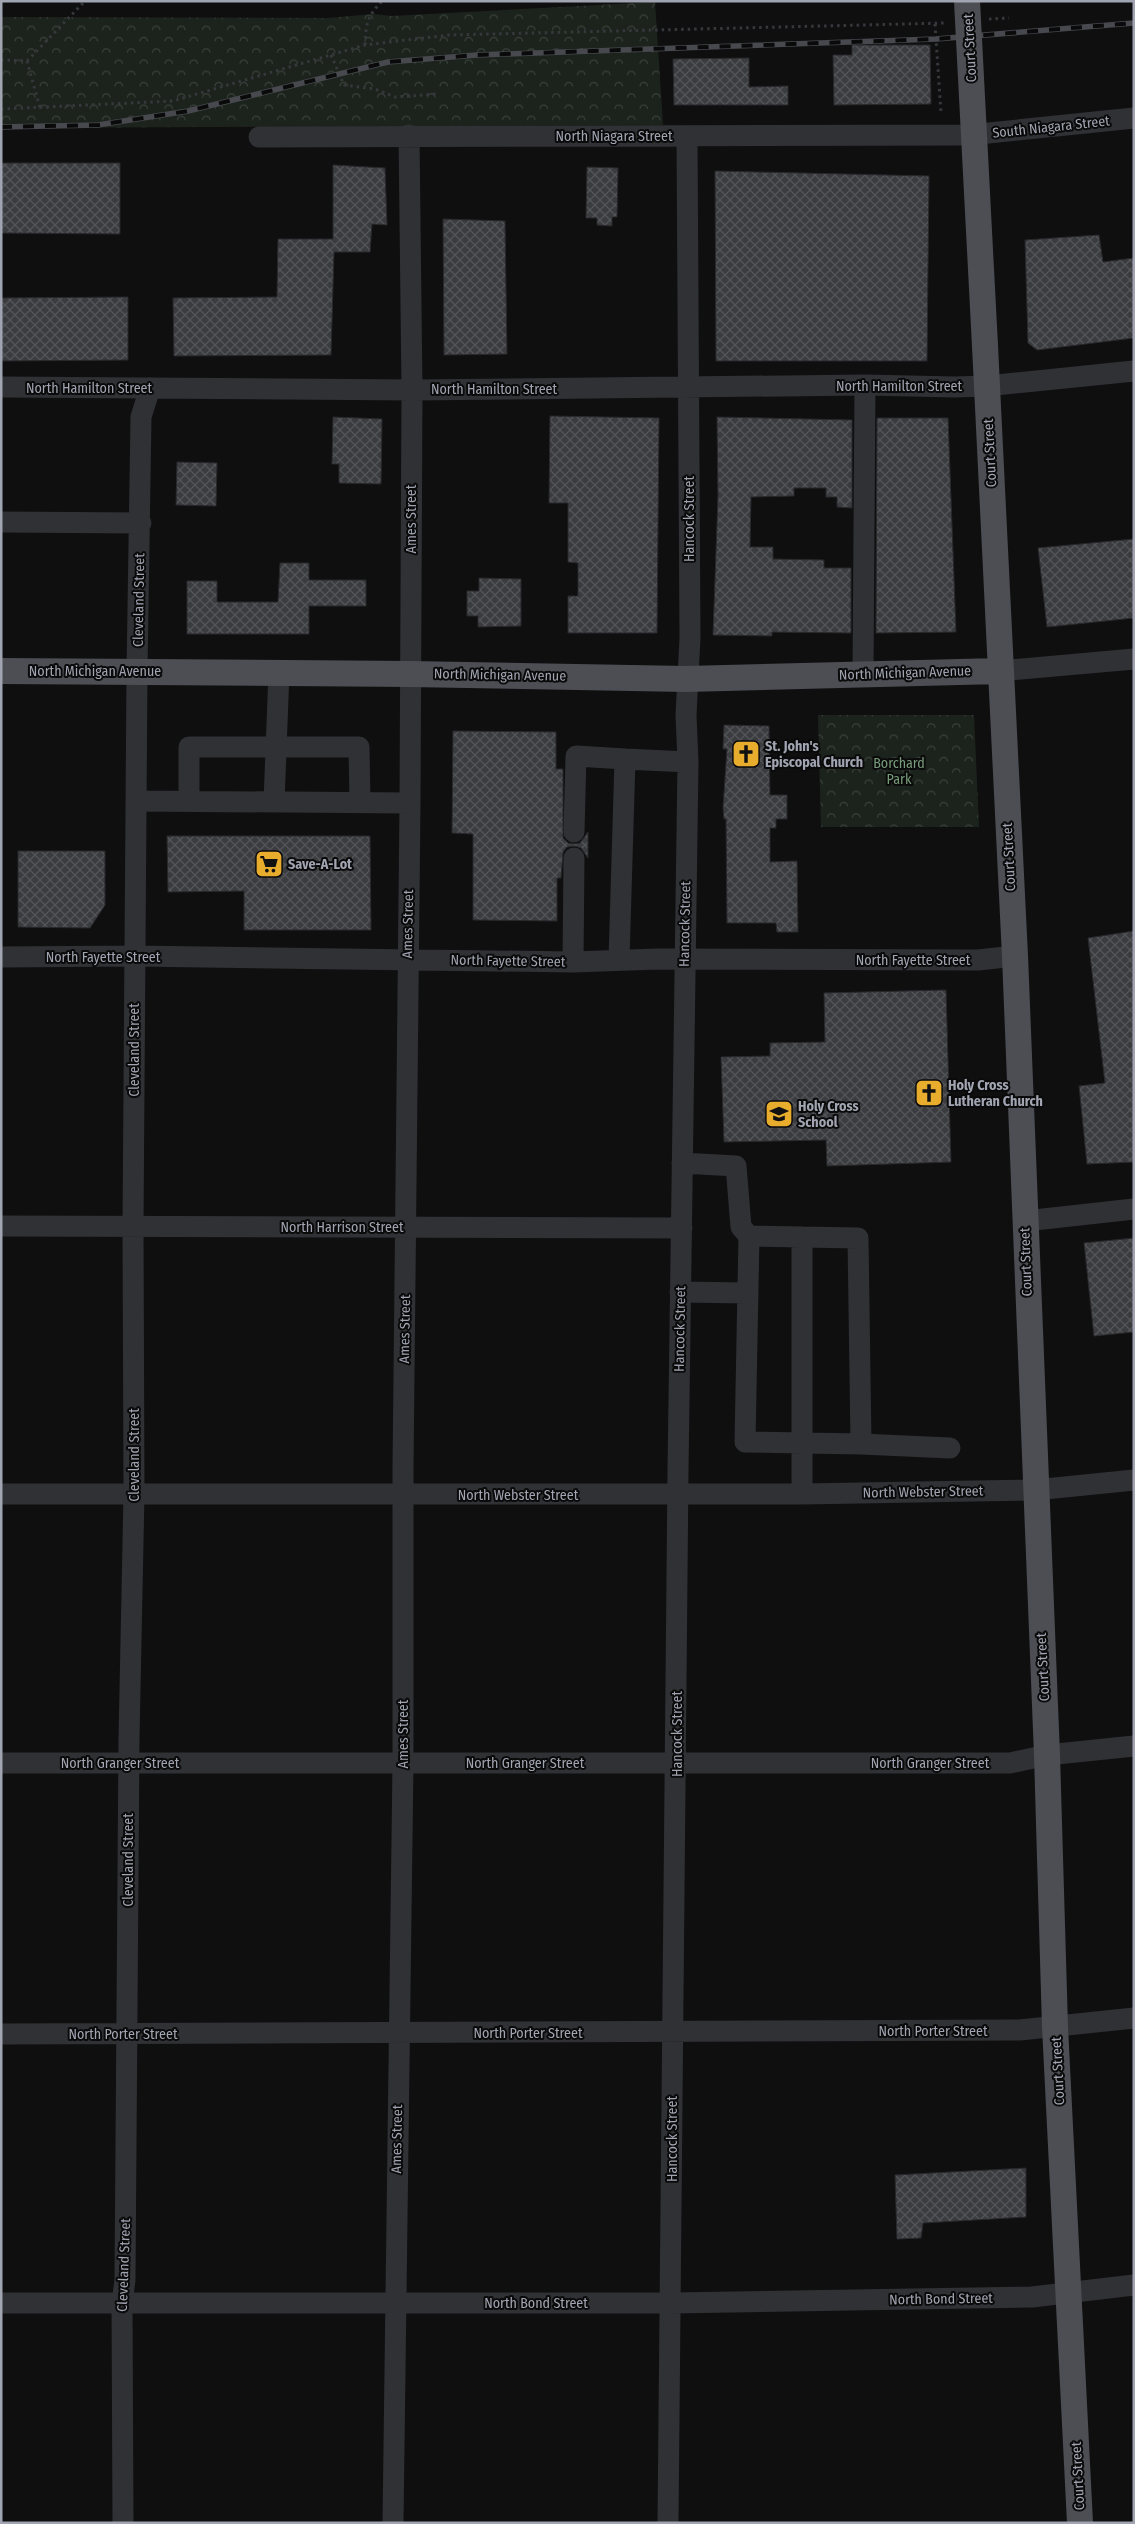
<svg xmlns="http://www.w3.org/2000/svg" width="1135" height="2524" font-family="'Fira Sans Condensed',sans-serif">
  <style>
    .forest { fill: url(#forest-crowns) }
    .building { fill: url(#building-cross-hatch); stroke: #29292c }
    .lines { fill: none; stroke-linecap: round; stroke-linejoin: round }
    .path { stroke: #36383c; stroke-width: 3; stroke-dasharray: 2.5 4; stroke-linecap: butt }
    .minor { stroke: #303135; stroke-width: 21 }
    .major { stroke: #4c4e54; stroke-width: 26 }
    .rail-casing { stroke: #47494e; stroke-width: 5.5 }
    .rail { stroke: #0a0a0b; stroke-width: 4; stroke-dasharray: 11; stroke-linecap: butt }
    .major-bridge { stroke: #4c4e54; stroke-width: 26 }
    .labels { text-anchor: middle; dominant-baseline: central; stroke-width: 4; stroke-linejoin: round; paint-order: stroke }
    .street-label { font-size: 14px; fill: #a1a5b1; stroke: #0a0a0b }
    .poi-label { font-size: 14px; font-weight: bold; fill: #a1a5b1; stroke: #0a0a0b; text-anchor: start }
    .park-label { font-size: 14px; fill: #789b7b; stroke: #0a0a0b }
  </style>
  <defs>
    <pattern id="forest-crowns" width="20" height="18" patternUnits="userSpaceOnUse" patternTransform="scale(1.25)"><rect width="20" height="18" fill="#1c231c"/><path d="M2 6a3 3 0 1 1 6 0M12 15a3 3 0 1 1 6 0" fill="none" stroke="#3a403b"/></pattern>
    <pattern id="building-cross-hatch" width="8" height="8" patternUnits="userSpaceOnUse" patternTransform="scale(1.25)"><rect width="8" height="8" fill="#3b3c40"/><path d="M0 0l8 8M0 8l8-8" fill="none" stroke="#545559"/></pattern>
  </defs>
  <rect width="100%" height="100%" fill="#0f0f10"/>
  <path class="forest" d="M655 2 663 125 1 128V17L329 18 373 14 392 16Z
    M818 715H974L979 827H821Z"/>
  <path class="building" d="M852 45H930L931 104 834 105 833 55H852Z
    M749 58V87L788 86V105H674L673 59Z
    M1 163H120V234L1 233Z
    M333 165 385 168 387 225 372 224 370 252H334L331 355 174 356 173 298 277 297 278 239H333Z
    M587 167 618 168 617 217H612V226L597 225V218H586Z
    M715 171 929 176 927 361H716Z
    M443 219 505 221 507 354 444 355Z
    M1099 235 1103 262 1134 258V338L1037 350 1028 343 1025 240Z
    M128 297V360L1 361V298Z
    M550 416 659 418 657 633H568V596H578V563L568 562V503H549Z
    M333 417 382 419 381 484 339 483V464H332Z
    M717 417 852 420V508L837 507V497H826V488H794V496L751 497 750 547H773V559L824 560V568H851V633L772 632V636L713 635 718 496Z
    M877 418H948L956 632 876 633Z
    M177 462 217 463 216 506 176 505Z
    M1134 539V618L1047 627 1038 548Z
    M280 563H309V580H366V606H309V634H187V581H217V602H278Z
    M479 578 521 579V626L478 627V616H467V591H479Z
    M724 725 769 726 770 795H787V819H776V828H770V862L797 861 798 932H777L776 923H727L726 819H724L723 808 727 749H723Z
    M453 731 556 732V769H563V838L568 843 574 844 580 843 588 832V858L581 848 575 846 567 847 563 852 561 878H557V921L473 920V834L452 833Z
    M167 836H370L371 930H244V891L168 892Z
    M18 851H105V905L90 928 18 927Z
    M1134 931V1162L1087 1164 1079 1086 1105 1083 1088 938Z
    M946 990 951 1162 827 1166 826 1140 724 1142 721 1057 770 1056V1043L825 1042 824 993Z
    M1134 1238V1332L1094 1336 1084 1243Z
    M1026 2168V2217L923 2223 921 2238 897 2239 895 2175Z"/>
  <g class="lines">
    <path class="path" d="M989 19 1009 18
      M935 24 941 113
      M365 45C366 23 367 17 382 1
      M331 55 344 85 375 89 395 97 437 94
      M1 60 27 61 85 1
      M27 61 40 108
      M1 109 173 101 365 45 449 35 946 23"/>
    <path class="minor" d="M259 137 969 135 1134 118
      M1 387 412 390 865 385 955 387 986 386 1134 371
      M1 522 141 523
      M999 671 1134 659
      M863 674 865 385
      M136 801 410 803
      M189 801V747H359L360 802
      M274 802 279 672
      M574 832 576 756 625 759
      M1 957 135 956 573 962 658 959 978 960 1015 956
      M619 960 625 759 688 762
      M573 962 574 858
      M682 1163 736 1166 741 1227 749 1236
      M1025 1221 1134 1209
      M1 1226 682 1228
      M802 1237 749 1236 745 1442 861 1444
      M680 1292 748 1293
      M1 1494H802L1035 1490 1134 1480
      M802 1494V1237L858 1238 861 1444 950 1448
      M1 1763H1010L1047 1755 1134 1746
      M1 2034 1020 2030 1134 2018
      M1 2303H671L1032 2297 1134 2285
      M123 2523 122 2303 125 2280 129 1739 134 1493 133 1226 137 671 141 417 150 388
      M393 2523 403 1763V1470L410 803 412 390 409 135
      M668 2523 678 1471 688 762 686 715 690 638 687 136"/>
    <path class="major" d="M985 346 1015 956 1047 1755 1055 2027 1080 2523
      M1 671 410 674 686 679 999 671"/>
    <defs>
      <path id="rail" d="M1 127 98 125 188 111 388 62 477 55 936 39 1134 23"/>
    </defs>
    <use href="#rail" class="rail-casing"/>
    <use href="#rail" class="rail"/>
    <path class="major-bridge" d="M967 1 985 346"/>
  </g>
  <defs>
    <symbol id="church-square" viewBox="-11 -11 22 22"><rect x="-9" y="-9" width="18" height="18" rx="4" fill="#e9ad2e" stroke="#0a0a0b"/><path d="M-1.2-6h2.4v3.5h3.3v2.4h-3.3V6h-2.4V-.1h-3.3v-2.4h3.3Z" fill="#111"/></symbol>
    <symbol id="supermarket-square" viewBox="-11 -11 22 22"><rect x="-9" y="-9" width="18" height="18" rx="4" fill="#e9ad2e" stroke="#0a0a0b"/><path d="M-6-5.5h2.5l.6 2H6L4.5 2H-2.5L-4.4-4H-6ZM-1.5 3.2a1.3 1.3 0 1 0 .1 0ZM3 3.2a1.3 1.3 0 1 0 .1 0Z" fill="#111"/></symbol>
    <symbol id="school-square" viewBox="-11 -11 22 22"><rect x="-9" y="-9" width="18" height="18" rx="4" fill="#e9ad2e" stroke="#0a0a0b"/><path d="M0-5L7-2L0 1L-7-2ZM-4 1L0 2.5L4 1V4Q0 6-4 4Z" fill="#111"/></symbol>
  </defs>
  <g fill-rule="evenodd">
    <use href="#church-square" x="730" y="738" width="32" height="32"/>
    <use href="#supermarket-square" x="253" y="848" width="32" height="32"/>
    <use href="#church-square" x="913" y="1077" width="32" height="32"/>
    <use href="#school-square" x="763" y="1098" width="32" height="32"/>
  </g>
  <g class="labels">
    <g class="street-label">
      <text transform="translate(970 48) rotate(-93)">Court Street</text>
      <text transform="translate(1051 127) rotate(-6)">South Niagara Street</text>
      <text x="614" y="136">North Niagara Street</text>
      <text x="899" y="386">North Hamilton Street</text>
      <text x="89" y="388">North Hamilton Street</text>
      <text x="494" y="389">North Hamilton Street</text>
      <text transform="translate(990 453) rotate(-93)">Court Street</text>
      <text transform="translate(411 519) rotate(-90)">Ames Street</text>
      <text transform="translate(689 519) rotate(-90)">Hancock Street</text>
      <text transform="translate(139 600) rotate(-89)">Cleveland Street</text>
      <text x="95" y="671">North Michigan Avenue</text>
      <text transform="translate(905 673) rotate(-2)">North Michigan Avenue</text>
      <text transform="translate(500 675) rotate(1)">North Michigan Avenue</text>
      <text transform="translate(1009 857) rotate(-93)">Court Street</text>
      <text transform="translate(408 924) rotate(-89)">Ames Street</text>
      <text transform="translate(685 924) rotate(-89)">Hancock Street</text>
      <text x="103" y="957">North Fayette Street</text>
      <text x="913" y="960">North Fayette Street</text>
      <text transform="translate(508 961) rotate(1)">North Fayette Street</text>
      <text transform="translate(134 1050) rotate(-90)">Cleveland Street</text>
      <text x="342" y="1227">North Harrison Street</text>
      <text transform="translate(1026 1262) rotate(-92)">Court Street</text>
      <text transform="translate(405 1329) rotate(-89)">Ames Street</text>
      <text transform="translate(680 1329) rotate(-89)">Hancock Street</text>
      <text transform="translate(134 1455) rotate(-90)">Cleveland Street</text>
      <text transform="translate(923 1492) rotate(-1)">North Webster Street</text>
      <text x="518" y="1495">North Webster Street</text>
      <text transform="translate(1043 1667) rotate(-93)">Court Street</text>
      <text transform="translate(403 1734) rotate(-90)">Ames Street</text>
      <text transform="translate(677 1734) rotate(-90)">Hancock Street</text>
      <text x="120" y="1763">North Granger Street</text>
      <text x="525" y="1763">North Granger Street</text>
      <text x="930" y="1763">North Granger Street</text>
      <text transform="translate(128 1860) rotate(-90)">Cleveland Street</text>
      <text x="933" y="2031">North Porter Street</text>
      <text x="528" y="2033">North Porter Street</text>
      <text x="123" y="2034">North Porter Street</text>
      <text transform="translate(1058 2071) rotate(-93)">Court Street</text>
      <text transform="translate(397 2139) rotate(-89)">Ames Street</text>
      <text transform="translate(672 2139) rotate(-90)">Hancock Street</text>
      <text transform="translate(124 2265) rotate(-88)">Cleveland Street</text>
      <text transform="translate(941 2299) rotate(-1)">North Bond Street</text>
      <text x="536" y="2303">North Bond Street</text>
      <text transform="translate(1078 2476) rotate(-93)">Court Street</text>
    </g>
    <g class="poi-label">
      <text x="765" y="746">St. John's<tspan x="765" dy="16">Episcopal Church</tspan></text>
      <text x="288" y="864">Save-A-Lot</text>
      <text x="948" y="1085">Holy Cross<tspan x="948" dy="16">Lutheran Church</tspan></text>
      <text x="798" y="1106">Holy Cross<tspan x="798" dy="16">School</tspan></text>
    </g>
    <g class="park-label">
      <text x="899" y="763">Borchard<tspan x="899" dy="16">Park</tspan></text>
    </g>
  </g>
  <rect width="1135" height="2524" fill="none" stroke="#a1a5b1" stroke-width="5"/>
</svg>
